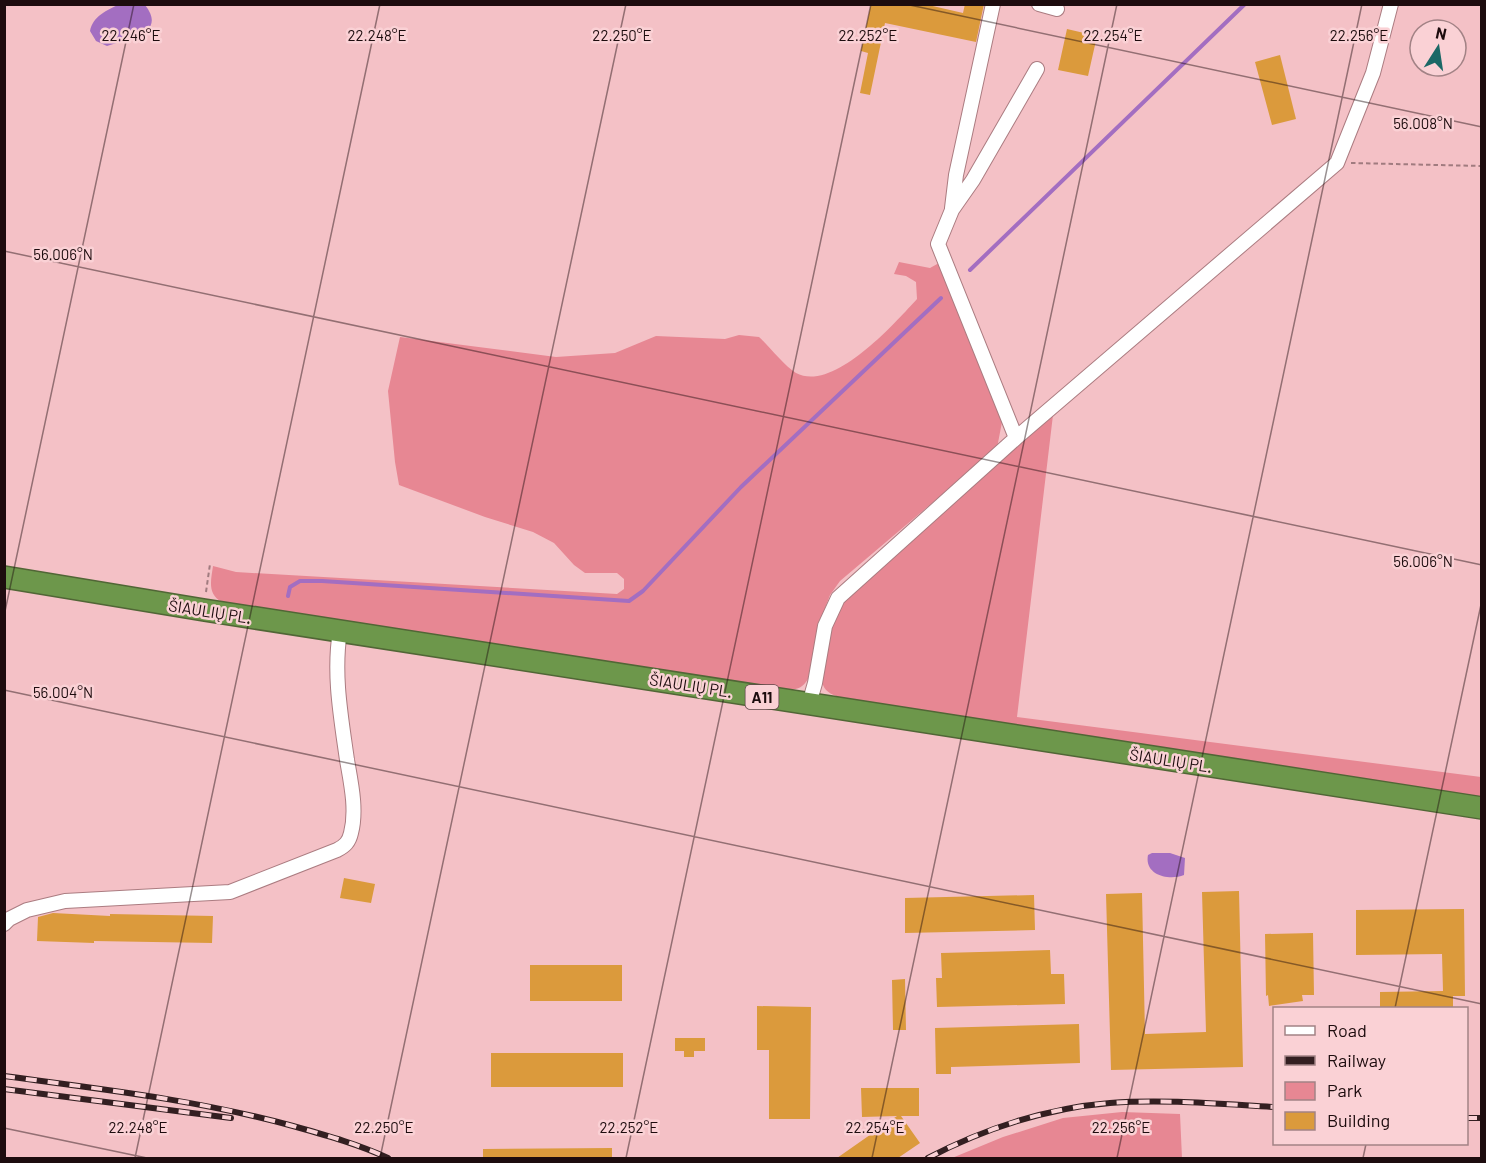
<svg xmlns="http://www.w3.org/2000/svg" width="1486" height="1163" font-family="Barlow,sans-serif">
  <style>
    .green { fill: #e78793 }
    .water { fill: #a36ec1 }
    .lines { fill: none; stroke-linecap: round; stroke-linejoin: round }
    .stream { stroke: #a36ec1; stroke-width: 4 }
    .building { fill: #db9a3c }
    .minor-casing { stroke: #ab7c81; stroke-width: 16 }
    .highway-casing { stroke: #516636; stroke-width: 24 }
    .path { stroke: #a07b7f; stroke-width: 2; stroke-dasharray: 4.5 3; stroke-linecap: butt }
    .minor { stroke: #fff; stroke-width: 14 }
    .highway { stroke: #6d974b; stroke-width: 21 }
    .rail-casing { stroke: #331f21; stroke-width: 6 }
    .rail { stroke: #fad1d5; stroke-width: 4; stroke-dasharray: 11; stroke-linecap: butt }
    .ticks { fill: none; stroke: #1d0c0e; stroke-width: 1.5; stroke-opacity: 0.45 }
    .labels { text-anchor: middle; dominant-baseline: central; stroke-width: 5; stroke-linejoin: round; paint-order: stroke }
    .shield { fill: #fad1d5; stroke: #5f474a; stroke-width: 1.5 }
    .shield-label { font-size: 15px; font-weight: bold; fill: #1d0c0e }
    .street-label { font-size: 16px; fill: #1d0c0e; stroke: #fad1d5 }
    .ticks-label { font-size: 15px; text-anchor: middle; fill: #1d0c0e; stroke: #fad1d5; stroke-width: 5; stroke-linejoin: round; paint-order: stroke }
  </style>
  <rect width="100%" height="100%" fill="#f4c1c6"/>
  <path class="green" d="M899 262 930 268 939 263 1001 414 1002 422 997 448 840 581 830 595 819 624 808 679C803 687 799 689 789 690L222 602C207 594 211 580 213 566L236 572 617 594 624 589V579L617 573H585L574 565 554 543 533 532 485 517 399 485 395 462 388 391 400 337 556 357 615 353 656 336 725 339 739 335 759 337C770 347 784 366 796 373 833 393 894 324 917 299L916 282 906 276 894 274Z
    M1053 415 1017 717 1481 777V799L841 698C834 695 826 693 823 685 819 674 832 624 838 612 843 600 852 592 860 583Z
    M1122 1112 1180 1114 1182 1158H952L1003 1137 1063 1118Z"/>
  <path class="water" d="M120 4 145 5C168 34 127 39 107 46L96 41 90 31C93 16 107 10 120 4Z
    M1152 853H1170L1185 858 1184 875C1169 881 1144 875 1148 855Z"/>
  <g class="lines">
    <path class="stream" d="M970 270 1245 4
      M288 596 290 587 300 581H322L629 601 643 591 741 487 941 298"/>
  </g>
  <path class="building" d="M871 4H924L963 13 965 4H984L976 42 885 23 870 95 860 93 868 53 861 51Z
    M1067 29 1097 36 1088 76 1058 70Z
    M1280 55 1296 119 1272 125 1255 62Z
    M344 878 375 884 371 903 340 898Z
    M1239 891 1243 1067 1111 1070 1106 894 1142 893 1145 1034 1206 1032 1202 892Z
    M1034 895 1035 930 905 933V898Z
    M1464 909 1465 996H1453V1008H1380V992L1443 991 1442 954 1356 955V910Z
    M53 913 110 916V914L213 916 212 943 94 941V943L37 941 38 917Z
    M1313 933 1314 995H1302L1303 1001 1269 1006 1268 995 1266 996 1265 934Z
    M1050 950 1051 974H1064L1065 1004 937 1007 936 978H942L941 953Z
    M530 965H622V1001H530Z
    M905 979 906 1030H893L892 980Z
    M757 1006 811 1007 810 1119H769V1050H757Z
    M1079 1024 1080 1063 951 1067V1074H936L935 1028Z
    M675 1038H705V1051H694V1057H684V1051H675Z
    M491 1053H623V1087H491Z
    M861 1088H919V1116H901L920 1143 898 1158H837L897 1116 862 1117Z
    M612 1148V1158H483V1149Z"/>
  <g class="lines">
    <defs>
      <path id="minor" d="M1039 4 1057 9
        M952 208 956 175 993 4
        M1016 438 938 244 952 210 973 180 1037 69
        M809 704 815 683 825 626 838 598 1016 438 1337 163 1373 73 1391 4
        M4 924 9 919 27 910 65 901 230 892 337 850C345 846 349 842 351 833 357 810 351 783 347 760 341 717 333 674 340 631"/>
      <path id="highway" d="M4 577 204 610 1482 808"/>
    </defs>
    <use href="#minor" class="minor-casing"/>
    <use href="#highway" class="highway-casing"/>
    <path class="path" d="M1351 163 1482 166
      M206 592 210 564"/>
    <use href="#minor" class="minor"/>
    <use href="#highway" class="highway"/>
    <defs>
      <path id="rail" d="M4 1076C101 1089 198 1100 293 1126 325 1135 358 1144 388 1158
        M4 1089 231 1118
        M1466 1118H1482
        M928 1158C983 1129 1047 1108 1110 1103 1164 1099 1220 1104 1274 1107"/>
    </defs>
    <use href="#rail" class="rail-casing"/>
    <use href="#rail" class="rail"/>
  </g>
  <path class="ticks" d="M905 4 1482 127M4 251 1482 565M4 616 134 4M4 690 1482 1004M1395 1008 1482 600M4 1128 147 1158M135 1158 380 4M380 1158 626 4M626 1158 871 4M872 1158 1117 4M1117 1158 1362 4M1363 1158 1366 1144"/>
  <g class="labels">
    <rect class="shield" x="745.5" y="685" width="33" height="24" rx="4.5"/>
    <g class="shield-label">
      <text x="762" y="697">A11</text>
    </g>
    <g class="street-label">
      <text transform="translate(210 611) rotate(9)">ŠIAULIŲ PL.</text>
      <text transform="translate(691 685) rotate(9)">ŠIAULIŲ PL.</text>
      <text transform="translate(1171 760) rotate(9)">ŠIAULIŲ PL.</text>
    </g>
  </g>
  <g class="ticks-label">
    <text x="131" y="41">22.246°E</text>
    <text x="377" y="41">22.248°E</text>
    <text x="622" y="41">22.250°E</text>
    <text x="868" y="41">22.252°E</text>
    <text x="1113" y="41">22.254°E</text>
    <text x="1359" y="41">22.256°E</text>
    <text x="1423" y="129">56.008°N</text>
    <text x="63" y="260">56.006°N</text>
    <text x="1423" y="567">56.006°N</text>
    <text x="63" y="698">56.004°N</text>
    <text x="138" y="1133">22.248°E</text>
    <text x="384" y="1133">22.250°E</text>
    <text x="629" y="1133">22.252°E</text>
    <text x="875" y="1133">22.254°E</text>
    <text x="1121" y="1133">22.256°E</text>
  </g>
  <rect width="1486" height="1163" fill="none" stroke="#1d0c0e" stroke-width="12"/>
  <rect x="1273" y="1007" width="195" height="138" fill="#fad1d5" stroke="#a28285" stroke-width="1.5"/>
  <rect x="1285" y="1026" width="30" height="9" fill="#ffffff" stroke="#a28285" stroke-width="1.5"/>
  <text x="1327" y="1037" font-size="18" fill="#1d0c0e">Road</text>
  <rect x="1285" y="1056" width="30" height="9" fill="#331f21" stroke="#a28285" stroke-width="1.5"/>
  <text x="1327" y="1067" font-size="18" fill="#1d0c0e">Railway</text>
  <rect x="1285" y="1082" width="30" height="18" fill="#e78793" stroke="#a28285" stroke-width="1.5"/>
  <text x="1327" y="1097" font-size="18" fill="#1d0c0e">Park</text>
  <rect x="1285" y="1112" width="30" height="18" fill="#db9a3c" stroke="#a28285" stroke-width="1.5"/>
  <text x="1327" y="1127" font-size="18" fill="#1d0c0e">Building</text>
  <g transform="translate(1438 48) rotate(12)"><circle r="28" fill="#fad1d5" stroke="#a28285" stroke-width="1.5"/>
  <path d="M0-4.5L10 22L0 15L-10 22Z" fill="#1b6866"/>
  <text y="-9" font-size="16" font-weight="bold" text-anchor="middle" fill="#1d0c0e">N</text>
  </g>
</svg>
